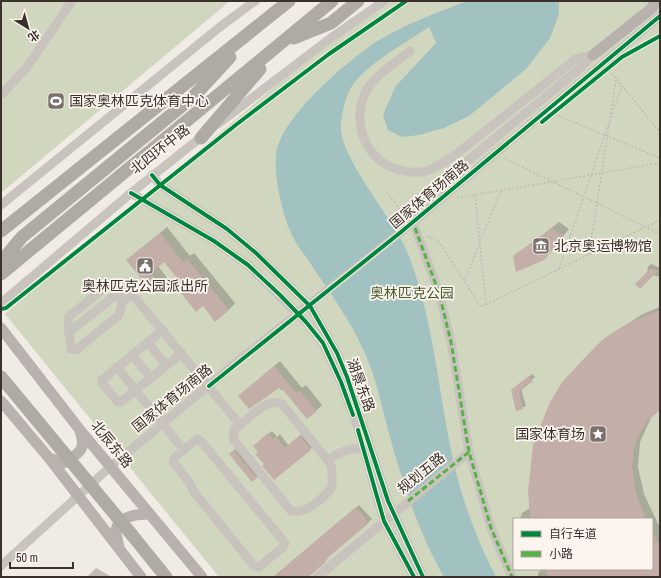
<svg xmlns="http://www.w3.org/2000/svg" width="661" height="578" font-family="'Archivo Narrow','Noto Sans SC',sans-serif">
  <style>
    .green { fill: #d1d6bf; fill-rule: evenodd }
    .water { fill: #a1c2c1 }
    .shadow { fill: #0003 }
    .building { fill: #c3afa7 }
    .lines { fill: none; stroke-linecap: round; stroke-linejoin: round }
    .path { stroke: #c2bbb6; stroke-width: 1.5; stroke-dasharray: 2 2; stroke-linecap: butt }
    .minor { stroke: #c9c3be; stroke-width: 9 }
    .major { stroke: #b8b1ad; stroke-width: 11 }
    .highway { stroke: #afaaa4; stroke-width: 13 }
    .highway-bridge { stroke: #afaaa4; stroke-width: 13 }
    .quiet { stroke: #57b246; stroke-width: 3; stroke-dasharray: 6 3; stroke-linecap: butt }
    .cycleway-casing { stroke: #fbf5ee; stroke-width: 6 }
    .cycleway { stroke: #00873e; stroke-width: 4 }
    .labels { text-anchor: middle; dominant-baseline: central; stroke-width: 3.5; stroke-linejoin: round; paint-order: stroke }
    .poi-label { font-size: 14px; fill: #3b302b; stroke: #fbf5ee; text-anchor: start }
    .street-label { font-size: 14px; fill: #3b302b; stroke: #fbf5ee }
    .park-label { font-size: 14px; fill: #4a5a2e; stroke: #fbf5ee }
  </style>
  <rect width="100%" height="100%" fill="#f0ebe5"/>
  <path class="green" d="M1 1H230L1 193Z
    M376 1H660V577H219L5 314ZM514 519H652V569H514Z"/>
  <path class="water" d="M468 1H559V14L550 38 526 69 469 116 444 128 419 135 402 137 388 130 383 115 395 87 436 43 429 27C404 44 373 60 354 83 346 93 342 112 341 124 337 156 397 222 409 256 437 330 439 409 459 484 468 515 481 548 496 577H444C418 532 402 481 388 430 381 403 376 377 364 351 350 320 329 291 310 263 305 255 298 247 294 239 283 218 274 179 276 155 279 120 342 66 370 46 394 29 439 11 468 1Z"/>
  <path class="shadow" d="M559 222 569 229 544 259 514 257Z
    M167 227 190 256 194 253 235 303 229 310 203 305 165 261 158 266 168 279 153 292 127 260Z
    M651 264 660 268V277L647 273 648 267Z
    M660 307V409L651 418 640 442 638 467 644 494 660 528V577H538V573L542 569H652V519H520L522 513 530 508 564 382 579 364 605 338 643 314Z
    M280 361 302 388 306 385 322 405 316 411 279 387 239 396Z
    M532 374 535 377 521 388 526 406 517 410 515 387Z
    M272 431 277 437 280 434 288 445 304 433 314 446 274 479 259 451 258 442Z
    M237 448 259 475 256 478 233 451Z
    M359 505 372 519 327 557 328 558 325 561 306 577H273Z
    M96 568 112 577H87Z"/>
  <path class="building" d="M552 228 564 236 544 260 516 272 513 256Z
    M160 233 183 262 187 259 229 310 215 322 203 306 196 312 179 290 181 288 176 282 178 279 164 262 151 273 162 286 153 293 126 260Z
    M651 268 658 271 640 289 635 284Z
    M660 310V410L649 419 640 433 634 449 632 466 636 493 646 519H530L528 491 533 445 550 402 563 381 598 344 614 332 635 320Z
    M274 366 296 393 299 390 317 411 307 419 283 390 281 391 279 388 249 409 238 396Z
    M529 376 533 381 519 392 523 409 516 411 511 390Z
    M268 433 273 439 276 437 285 448 300 435 311 450 274 480 262 466 264 464 255 454 258 452 253 446Z
    M234 450 257 478 252 482 229 454Z
    M356 507 369 523 325 560 326 562 312 574 308 577H273Z
    M652 532 660 545V577H549L545 569H652Z"/>
  <g class="lines">
    <path class="path" d="M609 70 660 132
      M554 114 660 158
      M610 118 616 78
      M504 158 660 234
      M389 195 406 218
      M475 195 486 305
      M457 198 660 163
      M427 236 439 242 481 307 660 220
      M480 241 501 191
      M589 254 609 126
      M559 269 622 85
      M465 280 479 245"/>
    <path class="minor" d="M410 51C395 63 372 77 364 95 353 125 365 158 396 169 405 172 419 174 429 170 451 161 469 143 488 129 518 105 547 82 576 59L593 55
      M1 95 27 67 72 1
      M218 124 328 40 384 1
      M152 175 160 185 227 229 256 253 310 306 337 353 347 377 388 501 423 577
      M131 193 214 241 248 265 306 322 323 343 341 382 358 428 384 521 414 577
      M421 199 578 70 592 56
      M1 205 221 26 255 1
      M415 228 439 293 451 342 469 452 491 528 512 577
      M132 294 122 302 119 315 76 350 71 349 68 317 107 286H112L132 294 240 425 234 430 233 439 291 511C305 515 324 498 332 487V469L330 463 282 404C267 398 251 416 240 425
      M1 303 131 193 205 134
      M163 330 102 380V383L118 402H121L182 353
      M68 333 113 297 131 294
      M148 343 166 365
      M132 355 151 378
      M117 367 184 450
      M197 439 201 441 285 543 283 547 259 567 254 566 194 492 189 482 173 462 174 458Z
      M328 460C339 451 349 449 363 448
      M1 566 110 467 238 361 401 232 660 16
      M317 577 469 452"/>
    <path class="major" d="M593 55 652 8 655 1
      M1 328 80 430 202 577
      M1 401 49 458 141 577
      M49 458 64 463C79 453 87 450 80 431
      M119 547C118 542 116 536 116 531 117 516 138 514 150 514"/>
    <path class="highway" d="M294 38 331 23 358 1
      M201 138 260 69
      M1 231 289 1
      M1 262 22 237 194 96 230 57
      M1 274 332 1
      M132 535 166 577"/>
    <path class="highway-bridge" d="M1 377 132 535"/>
    <path class="quiet" d="M415 228 439 293 451 342 469 452 491 528 512 577
      M408 501 469 452"/>
    <defs>
      <path id="cycleway" d="M542 122 622 57 660 36
        M152 175 160 185 227 229 256 253 310 306 337 353 347 377 388 501 423 577
        M131 193 214 241 248 265 280 295 306 322 323 343 341 382 353 415
        M1 309 6 308 237 124 329 54 406 1
        M209 386 401 232 660 16
        M358 430 384 521 414 577"/>
    </defs>
    <use href="#cycleway" class="cycleway-casing"/>
    <use href="#cycleway" class="cycleway"/>
  </g>
  <defs>
    <symbol id="stadium-square" viewBox="-11 -11 22 22"><rect x="-9" y="-9" width="18" height="18" rx="4" fill="#7a716c" stroke="#fbf5ee"/><path d="M0-5a6.5 5 0 1 0 0 10a6.5 5 0 1 0 0-10ZM-3.5-1.8h7v3.6h-7Z" fill="#fff"/></symbol>
    <symbol id="museum-square" viewBox="-11 -11 22 22"><rect x="-9" y="-9" width="18" height="18" rx="4" fill="#7a716c" stroke="#fbf5ee"/><path d="M0-6L6-3V-2H-6V-3ZM-5-1h2V3h-2ZM-1-1h2V3h-2ZM3-1h2V3H3ZM-6 4H6V6H-6Z" fill="#fff"/></symbol>
    <symbol id="civic-square" viewBox="-11 -11 22 22"><rect x="-9" y="-9" width="18" height="18" rx="4" fill="#7a716c" stroke="#fbf5ee"/><path d="M-.6-6.5H3V-4.5H.6V-3L4-1V1h2V6H-6V1h2V-1L-.6-3ZM-1.2 2.5V6h2.4V2.5Z" fill="#fff"/></symbol>
    <symbol id="sight-square" viewBox="-11 -11 22 22"><rect x="-9" y="-9" width="18" height="18" rx="4" fill="#7a716c" stroke="#fbf5ee"/><path d="M0-6L1.8-2.2L6-1.7L2.9 1.2L3.7 5.4L0 3.3L-3.7 5.4L-2.9 1.2L-6-1.7L-1.8-2.2Z" fill="#fff"/></symbol>
  </defs>
  <g fill-rule="evenodd">
    <use href="#stadium-square" x="46" y="91" width="20" height="20"/>
    <use href="#museum-square" x="531" y="236" width="20" height="20"/>
    <use href="#civic-square" x="135" y="256" width="20" height="20"/>
    <use href="#sight-square" x="588" y="424" width="20" height="20"/>
  </g>
  <g class="labels">
    <g class="poi-label">
      <text x="69" y="101">国家奥林匹克体育中心</text>
      <text x="554" y="246">北京奥运博物馆</text>
      <text x="145" y="286" text-anchor="middle">奥林匹克公园派出所</text>
      <text x="585" y="434" text-anchor="end">国家体育场</text>
    </g>
    <g class="street-label">
      <text transform="translate(160 149) rotate(-38)">北四环中路</text>
      <text transform="translate(429 194) rotate(-40)">国家体育场南路</text>
      <text transform="translate(361 385) rotate(70)">湖景东路</text>
      <text transform="translate(172 398) rotate(-39)">国家体育场南路</text>
      <text transform="translate(112 444) rotate(51)">北辰东路</text>
      <text transform="translate(421 473) rotate(-39)">规划五路</text>
    </g>
    <g class="park-label">
      <text x="412" y="293">奥林匹克公园</text>
    </g>
  </g>
  <rect width="661" height="578" fill="none" stroke="#3b302b" stroke-width="4"/>
  <rect x="513" y="518" width="140" height="52" fill="#fbf5ee" stroke="#aea6a0"/>
  <rect x="521" y="531" width="20" height="6" fill="#00873e" stroke="#aea6a0"/>
  <text x="549" y="538" font-size="12" fill="#3b302b">自行车道</text>
  <rect x="521" y="551" width="20" height="6" fill="#57b246" stroke="#aea6a0"/>
  <text x="549" y="558" font-size="12" fill="#3b302b">小路</text>
  <g transform="translate(28 28) rotate(143)" stroke="#fbf5ee" stroke-width="3" paint-order="stroke">
  <path d="M0-3L7 15L0 10L-7 15Z" fill="#3b302b"/>
  <text y="-6" font-size="11" font-weight="bold" text-anchor="middle" fill="#3b302b">北</text>
  </g>
  <path d="M10 562v6h63v-6" fill="none" stroke="#3b302b" stroke-width="2"/>
  <text x="16" y="562" font-size="12" fill="#3b302b" stroke="#fbf5ee" stroke-width="3" paint-order="stroke">50 m</text>
</svg>
